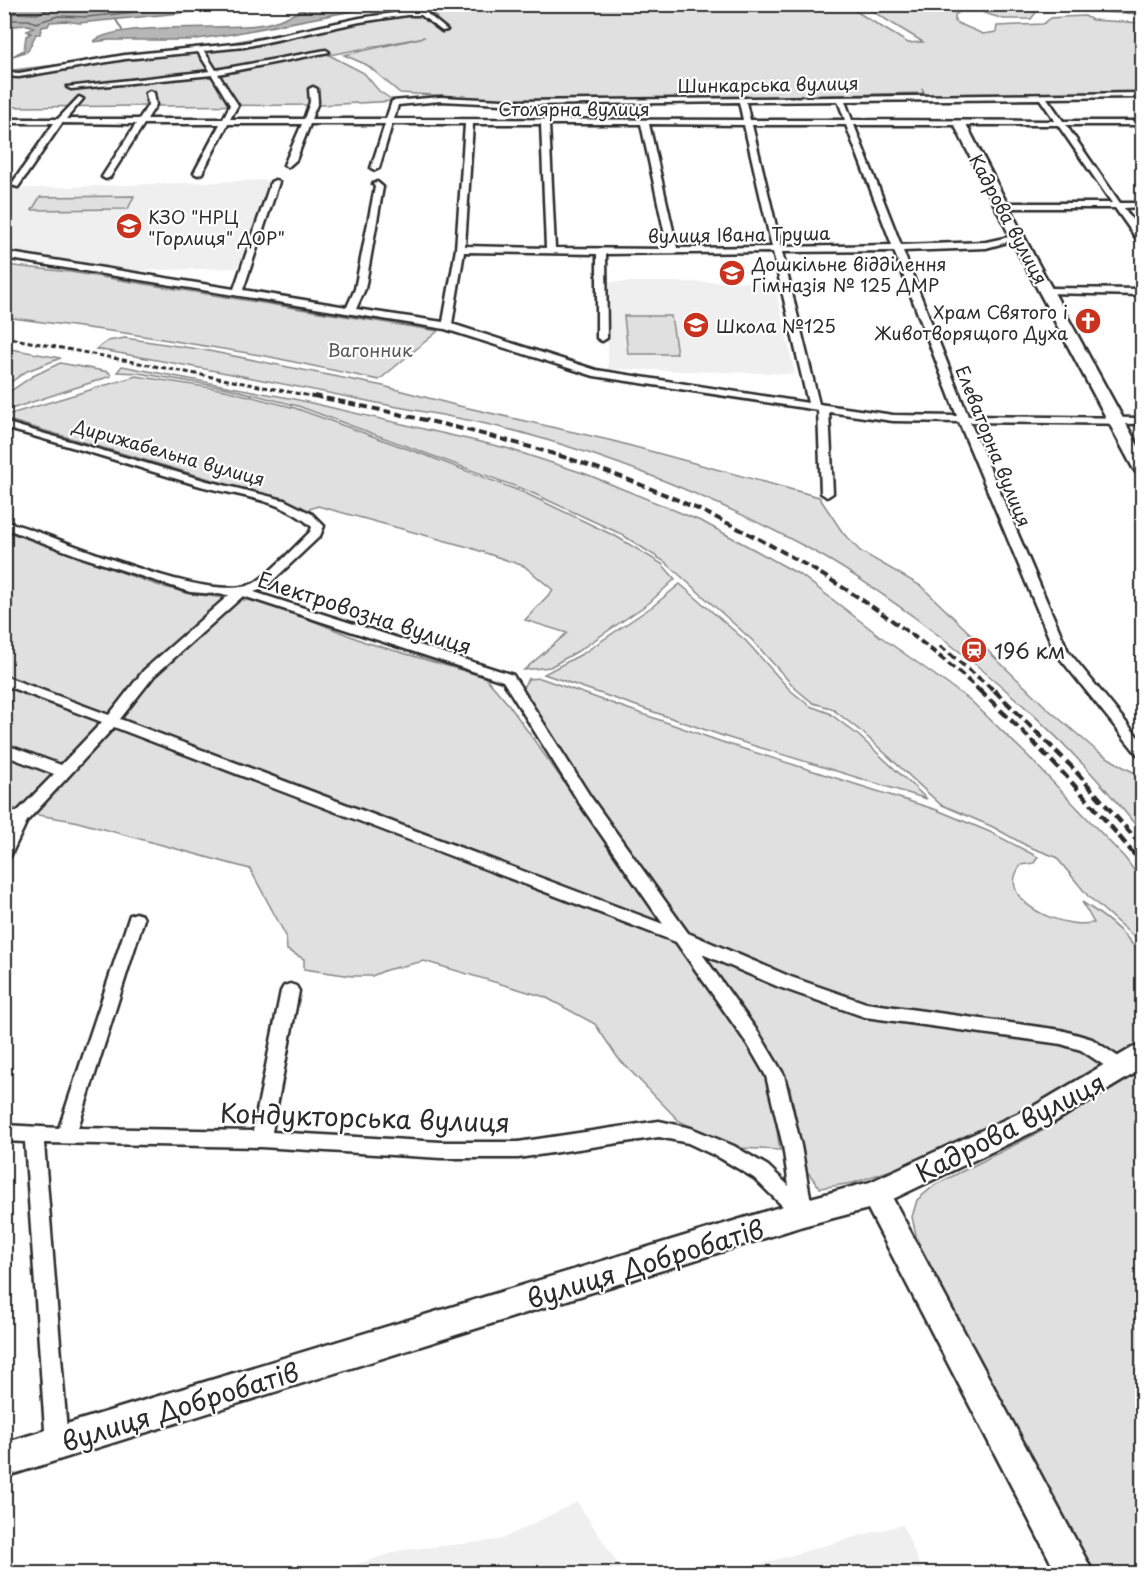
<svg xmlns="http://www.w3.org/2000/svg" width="1147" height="1578" font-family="'Playpen Sans',sans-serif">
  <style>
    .built { fill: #efefef }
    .green { fill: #e0e0e0; stroke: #868686; stroke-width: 1.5 }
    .water { fill: #b6b6b6; stroke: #7e7e7e; stroke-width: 1.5 }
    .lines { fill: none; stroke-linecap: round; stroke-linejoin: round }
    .shore { stroke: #636363; stroke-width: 1.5 }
    .stream { stroke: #7e7e7e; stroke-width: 2 }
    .street-casing { stroke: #2b2b2b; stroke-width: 5 }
    .secondary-casing { stroke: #2b2b2b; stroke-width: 5 }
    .street { fill: #fff; fill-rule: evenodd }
    .secondary { fill: #fff; fill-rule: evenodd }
    .rail-far2 { stroke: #2b2b2b; stroke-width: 3; stroke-dasharray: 5 3; stroke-linecap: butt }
    .rail-far1 { stroke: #2b2b2b; stroke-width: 4; stroke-dasharray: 8 4; stroke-linecap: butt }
    .rail { stroke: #2b2b2b; stroke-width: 4.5; stroke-dasharray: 10 4.5; stroke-linecap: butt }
    .labels { text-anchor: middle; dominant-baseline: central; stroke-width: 4.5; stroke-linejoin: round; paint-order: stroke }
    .far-street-label { font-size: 18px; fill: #2b2b2b; stroke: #fff }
    .far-poi-label { font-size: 18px; fill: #2b2b2b; stroke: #fff; text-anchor: start }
    .far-park-label { font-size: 18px; fill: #585858; stroke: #fff }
    .street-label { font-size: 21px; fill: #2b2b2b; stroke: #fff }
    .poi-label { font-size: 21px; fill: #2b2b2b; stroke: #fff; text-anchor: start }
    .near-street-label { font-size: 26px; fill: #2b2b2b; stroke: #fff }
  </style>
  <rect width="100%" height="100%" fill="#fff"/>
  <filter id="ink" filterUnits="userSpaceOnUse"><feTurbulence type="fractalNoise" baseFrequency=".0167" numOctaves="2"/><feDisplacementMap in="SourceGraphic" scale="12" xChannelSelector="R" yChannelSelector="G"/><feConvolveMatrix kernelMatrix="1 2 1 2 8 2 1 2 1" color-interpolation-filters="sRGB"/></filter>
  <g filter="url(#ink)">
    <path class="built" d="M270 180 237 268 123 271 5 253 4 191 9 189Z
      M608 282H774L795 374 608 369Z
      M577 1502 624 1573H329L402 1550 500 1540Z
      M903 1525 923 1573H730L862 1535Z"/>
    <path class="green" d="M844 4 908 43 923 42 862 5H970L955 15V22L983 34 996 32 997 26 1043 24 1051 18 1063 17 1085 16 1092 20 1142 23V93L926 96 922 88 923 93 545 102 400 93 367 65 344 55 425 37 329 55 364 73 379 91 394 101 321 105 5 107V71L201 48 429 6 431 13 437 18 433 13 436 7 447 5Z
      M990 4 1057 5 1065 10 1037 11 1031 19H1004L984 13Z
      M1066 5H1142V14L1076 11Z
      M134 196 128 209 32 210 40 197Z
      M5 265 70 272 438 331 379 380 266 356 125 333 5 317Z
      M624 316H671L677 354H628Z
      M125 338 204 350 383 386 455 405 613 441 819 497 843 533 860 551 921 586 1048 709 1097 751 1125 768 1142 776V833C1074 747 1003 682 914 617 879 592 843 566 804 546 721 502 630 464 540 438 488 422 435 414 382 404 287 384 191 366 96 349L108 341Z
      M5 348 60 358H61L27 371 5 386Z
      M60 363 109 372 111 376 5 411V395L33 376Z
      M122 366 294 399 506 448 586 474 703 522 766 556 802 576 881 637 970 700 1028 756 1125 858 1142 881V944L1088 896 1056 857 1027 846 993 827 940 804 863 733 831 708 813 703 796 689 752 640 665 562 621 534 528 491 298 406 227 388 138 373 117 372Z
      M136 376 225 390 295 408 430 457 525 493 617 537 662 564 675 579 649 603 578 651 550 667 524 670 567 633 525 620 553 590 524 566 468 547 318 506 307 510 285 501 5 419 4 416Z
      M5 531 157 585 191 594 269 603 365 642 485 677 509 705 749 1042 769 1082 780 1150 736 1148 679 1121 618 1058 595 1024 545 997 424 961 386 970 372 976H352L304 969V959L287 950 286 936 250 869 74 821 26 813 5 805Z
      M680 584 746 641 790 690 810 706 829 713 858 735 927 799 729 738 544 674 582 654 653 606Z
      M540 678 725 743 937 810 990 832 1038 857 1034 863 1021 865C997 896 1044 919 1071 923 1078 925 1087 923 1094 923L1082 902C1104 916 1132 936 1142 960V1048L1117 1066 982 1139 853 1183 820 1188 806 1170 790 1088 771 1051 689 941 589 799 531 709 523 687 528 679Z
      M1142 1071V1573H1091L921 1258 912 1217 917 1200 935 1185 1042 1131Z"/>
    <path class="water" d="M5 4H262V5L79 23 67 21 50 22 48 26 42 27 40 34H36L28 51 13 56 24 50 26 36 31 33 27 31 34 28 29 25 13 26 8 34 11 35 5 42Z
      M304 5H384L232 34 190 40H109L94 42V41C118 22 220 30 257 25 277 23 290 15 307 8Z"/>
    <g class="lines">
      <path class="shore" d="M4 16 13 13 37 14 49 9 66 7 81 9 114 4
        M4 28 13 20H29L36 23 58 16 87 17 212 4"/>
      <path class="stream" d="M115 18 122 30"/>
      <defs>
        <path id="street" d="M407 11 425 12 447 30 442 31 421 15H407L360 22 244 47 204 51 216 70 326 50 329 52 218 74 238 105 230 119H304L310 102 309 89 313 87 317 89 318 102 311 119H386L392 101 441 97 520 101 1142 93V97L1047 98 1063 121H1142V125H1066L1120 203H1142V207L1124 208 1142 234V243L1139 242 1115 208H999L998 206 1002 203H1112L1058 125H854L901 245 986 242 1018 235 1022 238 986 248 903 251 968 416 1142 418V424L970 422 1068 651 1142 742V756L1137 754 1055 652 959 422 893 421 829 412 833 493 827 497 821 493 818 410 594 376 445 329 4 258V252L234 289 271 182 275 180 279 182 243 290 347 307 355 289 375 187 373 184 377 182 383 187 365 289 356 309 443 322 456 249 465 124H392L379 168 375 170 371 168 385 124H310L296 160 288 167 284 165 302 124H228L202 173 198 175 194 173 220 124H144L110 177 106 179 102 177 136 124 62 123 18 187 11 185 54 123H4V119H58L79 97 83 99 66 119H139L148 105 146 93 150 91 154 93 156 105 147 119H223L230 105 212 75 71 89 67 87 210 71 198 52 125 59 19 77 4 76V72L19 73 125 55 244 43 360 18ZM1040 99 1055 121 852 120 845 101ZM441 101 520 105 739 102 743 120 394 119 398 105ZM838 101 845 120H750L746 102ZM473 124H541L546 248 465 246ZM549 124H641L668 249 555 248ZM649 124 744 125 772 247 677 248ZM752 125H846L892 245 781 247ZM894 251 957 416 893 415 819 404 782 252ZM464 252 597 254V338L602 341 607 338 606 254 773 252 808 403 596 370 452 324Z
          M1047 288 1142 289V295L1044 293 1042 291Z
          M4 422 207 481 284 500 312 514 324 526 320 536 265 588 254 592 513 675 590 796 688 933 791 977 866 1003 1061 1030 1092 1039 1129 1064 1132 1069 1129 1074 1123 1076 1117 1074 1081 1050 1061 1044 865 1017 779 987 702 954 760 1035 784 1075 801 1146 813 1213 810 1219 803 1222 796 1219 754 1178 720 1158 688 1143 659 1137 518 1158H441L261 1147 44 1143 68 1444 65 1452 57 1455 49 1452 46 1444 25 1142 4 1141V1125L59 1128 130 915 136 913 142 915 144 919 78 1128 253 1131 281 991 284 986 290 984 296 986 299 991 272 1132 441 1142H518L659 1121 691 1128 734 1146 768 1166 789 1186 783 1146 766 1076 748 1045 676 942 114 727 27 821 10 857 4 858V836L11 823 4 822V812H17L54 774 4 755V744L61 765 102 722 4 685V676L109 715 144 670 229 595 190 592 82 557 4 528V521C55 534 213 609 256 582 274 570 294 547 310 532L312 527C281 498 236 496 197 485 133 466 69 445 4 428ZM243 596 503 681 580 804 663 924 120 719 154 676Z"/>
        <path id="secondary" d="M960 121 966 124 1034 256 1142 453V473L1136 472 1133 468 1020 256 954 124Z
          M1142 1045V1069L1054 1122 893 1199 1094 1574H1057L868 1209 803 1226 4 1477V1443L803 1200 870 1182 1034 1106 1132 1048Z"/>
      </defs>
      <use href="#street" class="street-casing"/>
      <use href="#secondary" class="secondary-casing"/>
      <use href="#street" class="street"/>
      <use href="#secondary" class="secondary"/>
      <path class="rail-far2" d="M4 337 321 398"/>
      <path class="rail-far1" d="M314 396C401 414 489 433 573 460 716 507 870 590 981 692
        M940 646 996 692"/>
      <path class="rail" d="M979 690C1040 746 1090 800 1142 864
        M994 690 1071 766 1142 846"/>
    </g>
  </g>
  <defs>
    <symbol id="school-disc" viewBox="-11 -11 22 22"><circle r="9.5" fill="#c8321e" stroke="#fff"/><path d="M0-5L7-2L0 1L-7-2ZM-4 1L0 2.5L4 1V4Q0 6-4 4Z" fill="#fff"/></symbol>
    <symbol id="church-disc" viewBox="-11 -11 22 22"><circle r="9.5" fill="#c8321e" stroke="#fff"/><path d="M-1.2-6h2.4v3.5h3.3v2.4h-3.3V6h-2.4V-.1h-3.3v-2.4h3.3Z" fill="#fff"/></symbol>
    <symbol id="station-disc" viewBox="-11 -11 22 22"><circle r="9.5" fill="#c8321e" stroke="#fff"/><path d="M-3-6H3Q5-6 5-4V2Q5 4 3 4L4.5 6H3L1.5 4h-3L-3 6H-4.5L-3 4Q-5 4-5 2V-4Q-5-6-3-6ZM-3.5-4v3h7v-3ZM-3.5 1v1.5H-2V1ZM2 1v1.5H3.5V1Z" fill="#fff"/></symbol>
  </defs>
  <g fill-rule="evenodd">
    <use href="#school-disc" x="114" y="211" width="30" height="30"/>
    <use href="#school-disc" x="717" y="258" width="30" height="30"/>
    <use href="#church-disc" x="1073" y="306" width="30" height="30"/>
    <use href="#school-disc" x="681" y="310" width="30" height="30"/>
    <use href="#station-disc" x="959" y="635" width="30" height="30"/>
  </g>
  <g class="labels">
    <g class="far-street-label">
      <text transform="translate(768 84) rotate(-1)">Шинкарська вулиця</text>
      <text x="574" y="108">Столярна вулиця</text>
      <text transform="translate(1009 219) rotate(62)">Кадрова вулиця</text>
      <text transform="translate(739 234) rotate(-1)">вулиця Івана Труша</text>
      <text transform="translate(994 446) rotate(68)">Елеваторна вулиця</text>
      <text transform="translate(169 452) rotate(16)">Дирижабельна вулиця</text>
    </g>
    <g class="far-poi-label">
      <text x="148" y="216">КЗО "НРЦ<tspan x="148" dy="21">"Горлиця" ДОР"</tspan></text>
      <text x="752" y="263">Дошкільне відділення<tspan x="752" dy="21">Гімназія № 125 ДМР</tspan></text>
      <text x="1068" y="311" text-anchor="end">Храм Святого і<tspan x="1068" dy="21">Животворящого Духа</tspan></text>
      <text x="716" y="325">Школа №125</text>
    </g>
    <g class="far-park-label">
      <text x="370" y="349">Вагонник</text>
    </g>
    <g class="street-label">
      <text transform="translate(365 612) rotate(18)">Електровозна вулиця</text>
    </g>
    <g class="poi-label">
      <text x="994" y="650">196 км</text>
    </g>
    <g class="near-street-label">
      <text transform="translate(365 1117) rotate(2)">Кондукторська вулиця</text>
      <text transform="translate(1010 1127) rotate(-27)">Кадрова вулиця</text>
      <text transform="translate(645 1263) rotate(-17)">вулиця Добробатів</text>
      <text transform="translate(180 1406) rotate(-17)">вулиця Добробатів</text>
    </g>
  </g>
  <rect width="1147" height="1578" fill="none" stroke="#fff" stroke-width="24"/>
  <rect x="12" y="12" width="1123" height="1554" fill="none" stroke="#2b2b2b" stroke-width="2" filter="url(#ink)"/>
</svg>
